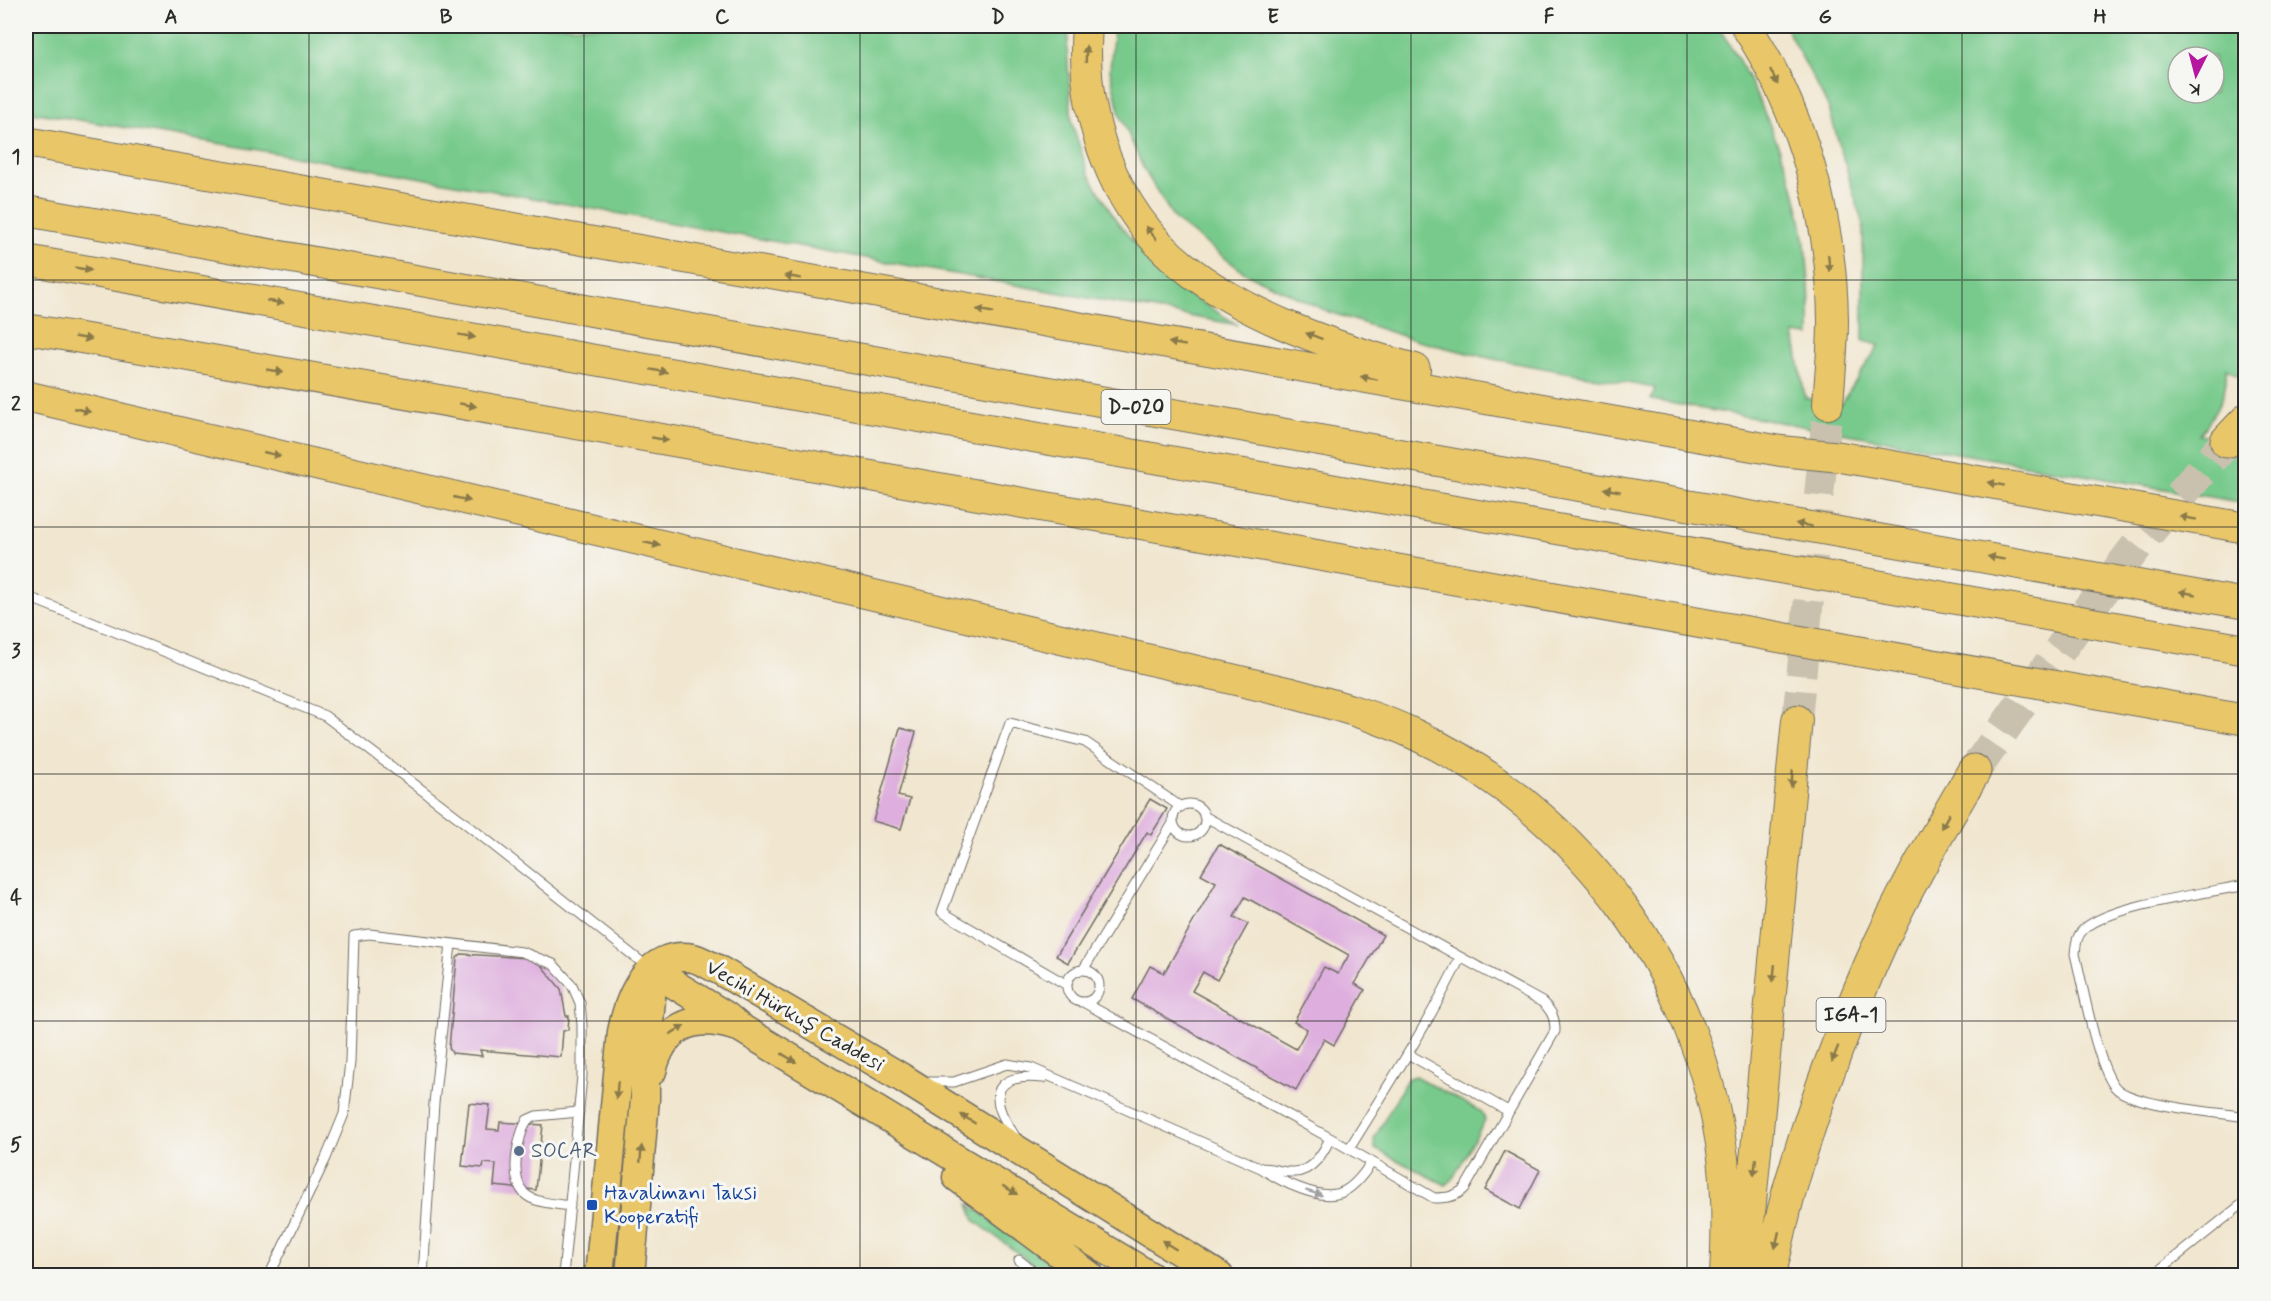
<svg xmlns="http://www.w3.org/2000/svg" width="2271" height="1301" font-family="Mynerve,sans-serif">
  <style>
    .green { fill: #78ca8c; stroke: #527a5c; stroke-width: 1.5; fill-rule: evenodd }
    .building { fill: #deafde; fill-rule: evenodd }
    .lines { fill: none; stroke-linecap: round; stroke-linejoin: round }
    .trunk-tunnel { stroke: #c9c1ae; stroke-width: 30; stroke-dasharray: 30 15; stroke-linecap: butt }
    .motorway-tunnel { stroke: #c9c1ae; stroke-width: 33; stroke-dasharray: 33 16; stroke-linecap: butt }
    .service-casing { stroke: #706c64; stroke-width: 11 }
    .primary-casing { stroke: #706c64; stroke-width: 31 }
    .trunk-casing { stroke: #706c64; stroke-width: 32 }
    .motorway-casing { stroke: #706c64; stroke-width: 35 }
    .service { stroke: #fff; stroke-width: 9 }
    .primary { stroke: #e9c769; stroke-width: 28 }
    .trunk { stroke: #e9c769; stroke-width: 30 }
    .motorway { stroke: #e9c769; stroke-width: 33 }
    .oneway { fill: #8a794a }
    .oneway2 { fill: #a0a0a0 }
    .grid { fill: none; stroke: #2b2b2b; stroke-width: 1.5; stroke-opacity: 0.55 }
    .service-dot { fill: #5c6f8a; stroke: #f6f6f2; stroke-width: 2 }
    .transit-dot { fill: #1a4fb4; stroke: #f6f6f2; stroke-width: 2 }
    .labels { text-anchor: middle; dominant-baseline: central; stroke-width: 6; stroke-linejoin: round; paint-order: stroke }
    .shield { fill: #f6f6f2; stroke: #686867; stroke-width: 1.5 }
    .shield-label { font-size: 20px; font-weight: bold; fill: #2b2b2b }
    .street-label { font-size: 21px; fill: #2b2b2b; stroke: #f6f6f2 }
    .service-label { font-size: 21px; fill: #4e5e75; stroke: #f6f6f2; text-anchor: start }
    .transit-label { font-size: 21px; fill: #164399; stroke: #f6f6f2; text-anchor: start }
    .neatline { fill: none; stroke: #2b2b2b; stroke-width: 2 }
    .grid-label { font-size: 20px; text-anchor: middle; font-weight: bold; fill: #2b2b2b }
  </style>
  <rect width="100%" height="100%" fill="#f6f6f2"/>
  <filter id="ink" filterUnits="userSpaceOnUse"><feTurbulence type="fractalNoise" baseFrequency=".0167" numOctaves="2"/><feDisplacementMap in="SourceGraphic" scale="12" xChannelSelector="R" yChannelSelector="G"/><feConvolveMatrix kernelMatrix="1 2 1 2 8 2 1 2 1" color-interpolation-filters="sRGB"/></filter>
  <filter id="wash" filterUnits="userSpaceOnUse"><feTurbulence type="fractalNoise" baseFrequency=".008" numOctaves="4" result="noise"/><feDisplacementMap in="SourceGraphic" scale="24" xChannelSelector="R" yChannelSelector="G"/><feGaussianBlur stdDeviation="1.35" result="paint"/><feColorMatrix in="noise" values="0 0 0 0 0 0 0 0 0 0 0 0 0 0 0 0 0 1.4 0 .05"/><feComposite in="paint" operator="in"/></filter>
  <g filter="url(#wash)">
    <rect width="100%" height="100%" fill="#f1e6cf"/>
    <path class="green" d="M26 26H1070L1067 48 1072 123 1088 173 1116 220 1151 264 1185 292 1238 325 394 173 26 111Z
      M1114 26H1717C1735 50 1748 77 1761 105 1773 133 1786 161 1794 190 1807 237 1811 288 1810 336L1794 334 1805 398 1841 404 1879 345 1863 341V225L1828 106 1785 26H2245V380L2226 368C2229 393 2214 416 2199 435L2238 442 2245 436V503L1651 400 1655 388 1493 359 1418 341 1329 312 1245 273 1175 220 1144 170 1120 115 1110 70ZM2178 57H2214V93H2178Z
      M1415 1076 1482 1112 1485 1120 1483 1124 1452 1180 1446 1185 1375 1149 1374 1139 1407 1079Z
      M969 1204 1067 1275H1047L975 1221Z"/>
    <g id="blocks">
      <path class="building" d="M900 728 916 732 898 796 910 799 901 829 873 821Z
        M1150 799 1167 809 1151 835 1147 832 1068 963 1056 956Z
        M1219 844 1383 935 1355 984 1365 990 1334 1045 1324 1039 1296 1090 1132 999 1150 966 1164 973 1216 882 1201 874ZM1245 897 1349 955 1338 974 1324 967 1294 1022 1307 1029 1296 1049 1192 991 1203 972 1217 980 1248 924 1234 917Z
        M461 954 528 958 541 965 561 989 566 1016H569L568 1030 563 1031 561 1057 480 1050 482 1056 452 1053 449 1048 457 958Z
        M469 1103 490 1105 487 1129 499 1130 500 1122 543 1125 536 1190 494 1186 496 1164 484 1163 483 1168 462 1166Z
        M1505 1151 1540 1170 1520 1209 1485 1190Z"/>
    </g>
  </g>
  <g filter="url(#ink)">
    <use href="#blocks" fill-opacity="0" stroke="#706c64" stroke-width="1.5"/>
    <g class="lines">
      <path class="trunk-tunnel" d="M1797 720 1828 404"/>
      <path class="motorway-tunnel" d="M1974 771 2088 610 2140 542 2227 441"/>
      <defs>
        <path id="service" d="M26 596 325 716 460 819 649 968
          M1173 820a16 16 0 1 1 32 0a16 16 0 1 1-32 0Z
          M2246 885C2207 893 2111 905 2084 929 2076 936 2076 945 2075 954 2082 982 2098 1072 2117 1089 2136 1106 2217 1112 2246 1117
          M1083 970 1173 823
          M1067 986a16 16 0 1 1 32 0a16 16 0 1 1-32 0Z
          M1067 985 942 912 1010 723 1085 742 1181 807
          M1083 1002 1330 1138 1434 1198C1446 1198 1456 1197 1465 1188L1555 1031C1555 1018 1552 1011 1542 1002L1204 816
          M1408 1054 1508 1111
          M924 1082H954L1007 1064 1031 1068 1261 1168C1274 1177 1285 1183 1299 1188 1335 1202 1350 1195 1371 1163
          M1017 1140C1012 1131 1006 1123 1002 1114 987 1079 1018 1075 1043 1078
          M1349 1149C1387 1087 1428 1025 1460 958
          M1261 1168C1273 1168 1283 1173 1294 1172 1312 1172 1324 1152 1330 1138
          M570 1206C557 1204 533 1203 524 1193 509 1177 518 1137 527 1120L536 1116 579 1112
          M1019 1260 1039 1276
          M269 1276 326 1158 344 1114 350 1062 354 936 369 934 522 952 553 964 572 985 580 1003 582 1025V1076L563 1276
          M423 1276 434 1103 451 944
          M2152 1276 2246 1201"/>
        <path id="primary" d="M651 970 726 1016 739 1027 1150 1276
          M652 1071C663 1027 691 1013 734 1026
          M957 1177 1090 1276
          M599 1276 622 1032C629 996 648 950 693 958 701 960 711 966 719 970L904 1079 1219 1276
          M630 1276 645 1099V1068L651 999V970"/>
        <path id="trunk" d="M1087 26C1080 114 1112 209 1183 266 1249 318 1335 347 1415 369
          M1746 26C1802 112 1832 218 1833 321 1833 349 1830 376 1828 404
          M26 142 1781 451 1841 457 2246 528
          M26 211 2246 604
          M26 260 2246 650
          M26 329 178 354 826 468 2246 720
          M26 396 1287 692C1331 704 1375 715 1416 735 1582 813 1700 976 1723 1158 1728 1197 1727 1236 1725 1276
          M1744 1276 1797 720"/>
        <path id="motorway" d="M2227 441 2246 421
          M1769 1276C1777 1243 1783 1210 1793 1178 1814 1105 1841 1034 1871 964 1900 897 1938 833 1974 771"/>
      </defs>
      <use href="#service" class="service-casing"/>
      <use href="#primary" class="primary-casing"/>
      <use href="#trunk" class="trunk-casing"/>
      <use href="#motorway" class="motorway-casing"/>
      <use href="#service" class="service"/>
      <use href="#primary" class="primary"/>
      <use href="#trunk" class="trunk"/>
      <use href="#motorway" class="motorway"/>
    </g>
    <defs><path id="oneway-solid" d="M-6-.8H1V-3.2L6.5 0L1 3.2V.8H-6Z" transform="scale(1.5)"/></defs>
    <g class="oneway">
      <use href="#oneway-solid" transform="translate(1086 54) rotate(-89)"/>
      <use href="#oneway-solid" transform="translate(1774 77) rotate(64)"/>
      <use href="#oneway-solid" transform="translate(1151 233) rotate(-130)"/>
      <use href="#oneway-solid" transform="translate(1829 263) rotate(84)"/>
      <use href="#oneway-solid" transform="translate(83 269) rotate(10)"/>
      <use href="#oneway-solid" transform="translate(793 277) rotate(-170)"/>
      <use href="#oneway-solid" transform="translate(275 302) rotate(10)"/>
      <use href="#oneway-solid" transform="translate(985 311) rotate(-170)"/>
      <use href="#oneway-solid" transform="translate(467 336) rotate(10)"/>
      <use href="#oneway-solid" transform="translate(1314 336) rotate(-160)"/>
      <use href="#oneway-solid" transform="translate(83 338) rotate(9)"/>
      <use href="#oneway-solid" transform="translate(1177 344) rotate(-170)"/>
      <use href="#oneway-solid" transform="translate(275 371) rotate(10)"/>
      <use href="#oneway-solid" transform="translate(659 371) rotate(10)"/>
      <use href="#oneway-solid" transform="translate(1369 378) rotate(-170)"/>
      <use href="#oneway-solid" transform="translate(468 405) rotate(10)"/>
      <use href="#oneway-solid" transform="translate(82 410) rotate(13)"/>
      <use href="#oneway-solid" transform="translate(660 439) rotate(10)"/>
      <use href="#oneway-solid" transform="translate(272 454) rotate(13)"/>
      <use href="#oneway-solid" transform="translate(1996 484) rotate(-170)"/>
      <use href="#oneway-solid" transform="translate(1612 490) rotate(-170)"/>
      <use href="#oneway-solid" transform="translate(462 499) rotate(13)"/>
      <use href="#oneway-solid" transform="translate(2188 518) rotate(-170)"/>
      <use href="#oneway-solid" transform="translate(1804 525) rotate(-170)"/>
      <use href="#oneway-solid" transform="translate(652 544) rotate(13)"/>
      <use href="#oneway-solid" transform="translate(1996 558) rotate(-170)"/>
      <use href="#oneway-solid" transform="translate(2188 593) rotate(-170)"/>
      <use href="#oneway-solid" transform="translate(1792 779) rotate(95)"/>
      <use href="#oneway-solid" transform="translate(1945 821) rotate(119)"/>
      <use href="#oneway-solid" transform="translate(1774 973) rotate(96)"/>
      <use href="#oneway-solid" transform="translate(677 1030) rotate(-31)"/>
      <use href="#oneway-solid" transform="translate(1835 1054) rotate(112)"/>
      <use href="#oneway-solid" transform="translate(789 1058) rotate(31)"/>
      <use href="#oneway-solid" transform="translate(617 1090) rotate(95)"/>
      <use href="#oneway-solid" transform="translate(968 1119) rotate(-148)"/>
      <use href="#oneway-solid" transform="translate(641 1154) rotate(-85)"/>
      <use href="#oneway-solid" transform="translate(1755 1167) rotate(96)"/>
      <use href="#oneway-solid" transform="translate(1010 1190) rotate(30)"/>
      <use href="#oneway-solid" transform="translate(1777 1240) rotate(103)"/>
      <use href="#oneway-solid" transform="translate(1169 1245) rotate(-148)"/>
    </g>
    <use class="oneway2" href="#oneway-solid" transform="translate(1314 1193) rotate(17)"/>
  </g>
  <path class="grid" d="M309 26V1276M584 26V1276M860 26V1276M1136 26V1276M1411 26V1276M1687 26V1276M1962 26V1276M26 280H2246M26 527H2246M26 774H2246M26 1021H2246"/>
  <circle class="service-dot" cx="519" cy="1151" r="6"/>
  <rect class="transit-dot" x="586" y="1199" width="12" height="12" rx="3"/>
  <g class="labels">
    <g class="shield">
      <rect x="1101.5" y="390" width="69" height="34" rx="4.5"/>
      <rect x="1816.5" y="998" width="69" height="34" rx="4.5"/>
    </g>
    <g class="shield-label">
      <text x="1136" y="407">D-020</text>
      <text x="1851" y="1015">IGA-1</text>
    </g>
    <g class="street-label">
      <text transform="translate(795 1016) rotate(30)">Vecihi Hürkuş Caddesi</text>
    </g>
    <g class="service-label">
      <text x="531" y="1151">SOCAR</text>
    </g>
    <g class="transit-label">
      <text x="604" y="1193">Havalimanı Taksi<tspan x="604" dy="24">Kooperatifi</tspan></text>
    </g>
  </g>
  <rect width="2271" height="1301" fill="none" stroke="#f6f6f2" stroke-width="66"/>
  <g transform="translate(2196 75) rotate(186)"><circle r="28" fill="#f6f6f2" stroke="#a5a5a2" stroke-width="1.5"/>
  <path d="M0-4.5L10 22L0 15L-10 22Z" fill="#b5179e"/>
  <text y="-9" font-size="16" font-weight="bold" text-anchor="middle" fill="#2b2b2b">K</text>
  </g>
  <rect x="33" y="33" width="2205" height="1235" class="neatline"/>
  <g class="grid-label">
    <text x="171" y="23">A</text>
    <text x="446" y="23">B</text>
    <text x="722" y="23">C</text>
    <text x="998" y="23">D</text>
    <text x="1273" y="23">E</text>
    <text x="1549" y="23">F</text>
    <text x="1825" y="23">G</text>
    <text x="2100" y="23">H</text>
    <text x="16" y="163">1</text>
    <text x="16" y="410">2</text>
    <text x="16" y="657">3</text>
    <text x="16" y="904">4</text>
    <text x="16" y="1151">5</text>
  </g>
</svg>
